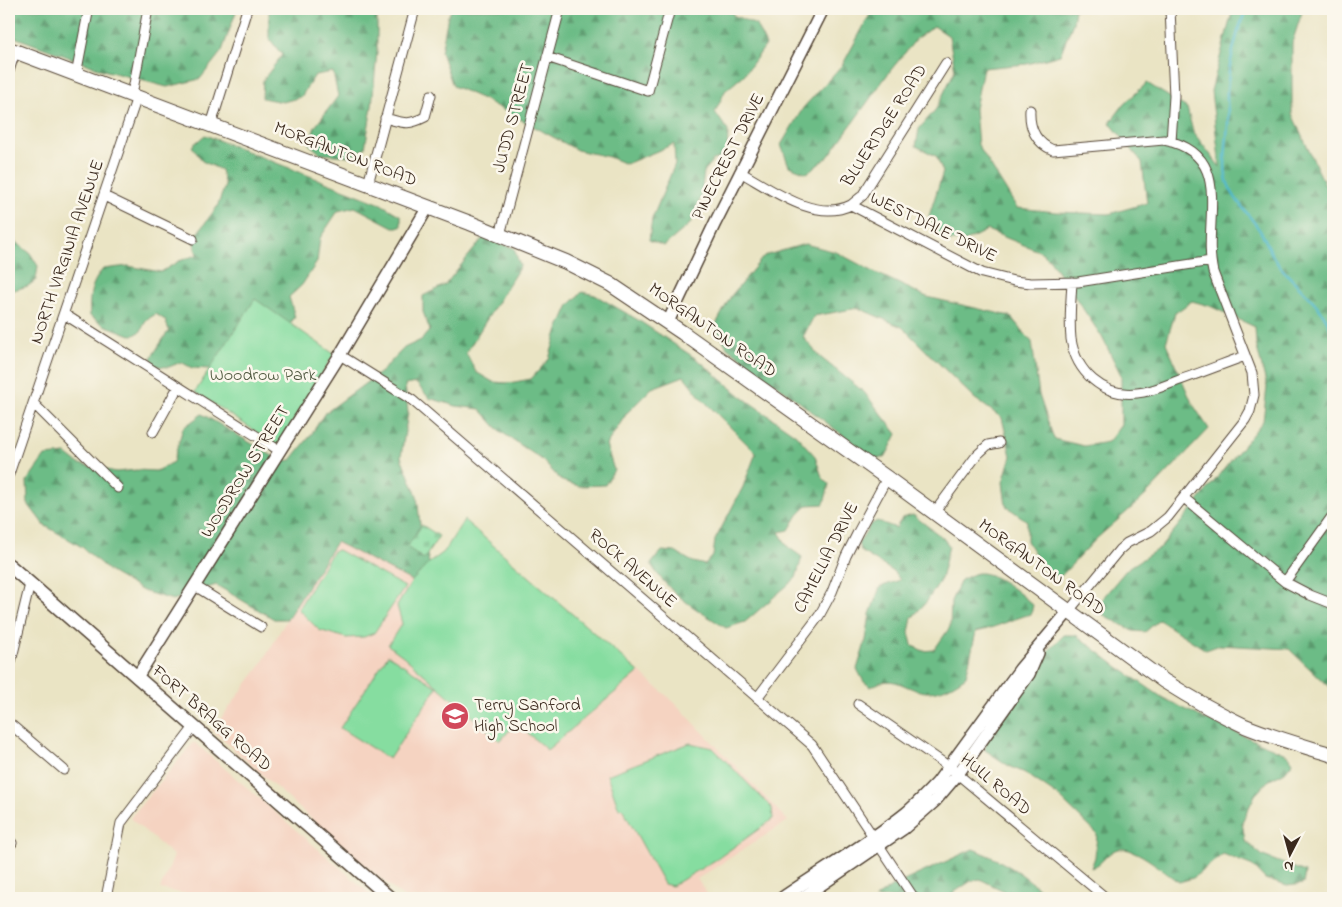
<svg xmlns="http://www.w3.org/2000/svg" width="1342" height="907" font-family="'Indie Flower',sans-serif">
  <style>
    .built { fill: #f5d3c1 }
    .forest { fill: url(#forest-firs); stroke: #547352 }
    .cemetery { fill: url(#cemetery-stones); stroke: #60845f }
    .park { fill: #86dda0; stroke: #60845f }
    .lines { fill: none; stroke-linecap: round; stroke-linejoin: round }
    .stream { stroke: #4eb8cb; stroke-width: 2.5 }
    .minor-casing { stroke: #554637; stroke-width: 11 }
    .tertiary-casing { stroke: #554637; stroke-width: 14 }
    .secondary-casing { stroke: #554637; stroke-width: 15 }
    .primary-casing { stroke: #554637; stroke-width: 16 }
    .minor { stroke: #fff; stroke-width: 9 }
    .tertiary { stroke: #fff; stroke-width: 11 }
    .secondary { stroke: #fff; stroke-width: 12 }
    .primary { stroke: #fff; stroke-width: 14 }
    .labels { text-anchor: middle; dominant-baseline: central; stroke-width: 5; stroke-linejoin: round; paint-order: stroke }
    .street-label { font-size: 18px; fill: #3b2a1e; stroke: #fbf7ec }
    .park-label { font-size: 18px; fill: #4e573e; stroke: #fbf7ec }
    .poi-label { font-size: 18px; fill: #3b2a1e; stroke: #fbf7ec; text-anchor: start }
  </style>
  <defs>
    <pattern id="forest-firs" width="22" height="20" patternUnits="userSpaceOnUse" patternTransform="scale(1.25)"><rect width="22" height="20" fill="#6cbc86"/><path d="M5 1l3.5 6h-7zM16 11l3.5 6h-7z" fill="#5a996d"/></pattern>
    <pattern id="cemetery-stones" width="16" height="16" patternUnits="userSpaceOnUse" patternTransform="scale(1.25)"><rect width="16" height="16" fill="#86dda0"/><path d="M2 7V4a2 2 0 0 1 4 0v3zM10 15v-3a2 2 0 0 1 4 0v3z" fill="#75be89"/></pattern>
  </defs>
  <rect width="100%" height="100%" fill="#fbf7ec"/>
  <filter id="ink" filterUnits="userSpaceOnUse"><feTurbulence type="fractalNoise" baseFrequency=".02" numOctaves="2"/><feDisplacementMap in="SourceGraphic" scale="10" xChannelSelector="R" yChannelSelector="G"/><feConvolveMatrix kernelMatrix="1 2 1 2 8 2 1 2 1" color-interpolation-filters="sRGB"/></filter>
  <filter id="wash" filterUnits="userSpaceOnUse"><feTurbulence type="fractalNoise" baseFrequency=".0096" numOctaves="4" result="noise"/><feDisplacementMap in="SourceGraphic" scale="20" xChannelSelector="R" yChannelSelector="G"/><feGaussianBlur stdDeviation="1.12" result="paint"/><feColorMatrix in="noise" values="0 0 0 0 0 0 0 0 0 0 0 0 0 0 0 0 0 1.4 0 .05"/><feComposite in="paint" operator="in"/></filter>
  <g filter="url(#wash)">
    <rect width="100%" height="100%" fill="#eae4c4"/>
    <path class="built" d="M464 520 675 703 788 821 697 879 710 898H404L336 841 212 730 261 665 332 539 412 581 429 563 444 552Z
      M194 742 375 898H207L160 889 174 856 130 818Z"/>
    <path class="forest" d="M9 9H237L222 51 200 79 167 87 103 70 9 35Z
      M269 9H377V52L372 106 365 148 351 156 321 154 309 144 315 127 338 96 333 72 315 75 301 97 283 102 262 98 263 80 282 55 269 38Z
      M452 9H732L733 15 756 25 766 45 744 75 725 91 715 112 728 131 727 156 713 160 704 172 701 197 690 224 664 246 649 240 652 219 675 164 674 144 626 164 609 157 577 150 483 99 453 86 441 52 448 16Z
      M873 9H1075L1073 23 1060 55 1027 64 983 68 975 109 978 145 1017 208 1056 212 1109 214 1147 203 1142 162 1110 123 1124 104 1147 83 1187 108 1193 132 1220 167 1211 91 1233 9H1303L1292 43V114L1325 185 1333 189V688L1329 687 1289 649 1220 645 1206 650 1159 620 1145 632 1133 631 1100 613 1101 600 1127 569 1161 547 1263 421 1267 387 1256 344 1255 327 1210 306 1192 301 1175 313 1166 343 1192 403 1209 429 1146 495 1096 539 1061 576 1047 574 1027 541V521L1006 506 1003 482 1011 456 1002 418 974 398 902 327 858 308 814 316 803 337 820 357 864 392 897 434 885 458H873L727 347 715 326 731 296 764 256 805 244 836 252 874 272 927 297 1010 316 1032 342 1039 395 1054 439 1084 446 1108 442 1121 425V375L1102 337 1050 260 1041 252 987 230 966 241H949L935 232 929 216 943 172 936 156 916 146 919 129 936 109 955 70 949 36 934 26 917 38 890 71 828 157 807 173 789 166 781 145 803 108 843 64Z
      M205 135 381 204 401 216V227H393L355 207 338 211 320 238 317 262 302 285 289 297 295 317 290 324 255 299 210 369 192 368 181 362 169 367 154 366 151 358 169 330 165 320 156 314 146 320 141 331 133 336 104 325 90 316C89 296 90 285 103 269L128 266 161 272 179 261 197 255 193 239 217 207 225 186 221 170 202 161 192 146Z
      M9 237 30 253 38 266 36 280 28 286 10 291 9 294Z
      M483 238 514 248 520 266 466 353 476 372 493 382 509 383 531 379 549 359 557 332 569 305 582 292 595 295 638 320 701 362 742 397 796 435 815 456 822 477 829 484 824 504 808 505 798 515 789 530 779 532 788 547 802 557 796 578 745 622 726 628C698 610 668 594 651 564L662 551 675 552 693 562 705 565 713 556 715 540 743 487 756 453 701 398 684 376 652 388 627 413 606 445 614 470 605 485 579 486 562 481 541 459 500 431 480 409 456 406 429 398 416 383 405 385 408 412 401 457 417 496 420 524 429 563 412 581 336 542 287 619H274L216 585 173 600 143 591 110 572 82 547 44 525 28 504 27 481 45 456 66 454 79 464 116 472 136 470 156 471 173 462 183 428 202 414 281 461 291 460 311 435 324 414 382 371 404 348 421 340 430 330 423 312V296L445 285Z
      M913 515 943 538 949 546 941 579 927 601 912 618 909 632 912 645 923 651 934 650 950 627 951 601 961 580C966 578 974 573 979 573 995 572 1022 595 1033 605L1031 614C1012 619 995 628 976 632L966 676C955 684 943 692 927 692 905 691 895 672 871 687L864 682 857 669 866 640 870 614 880 587 900 580 894 572 862 552 858 544 870 525 877 521 896 528 902 518Z
      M1064 635H1076L1118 667 1163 698 1207 720 1288 755 1293 762 1285 772 1268 781 1255 795 1242 822 1245 841 1263 856 1305 872 1303 884 1287 886 1265 879 1253 866 1223 854 1193 878 1179 882C1164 873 1131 840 1113 851 1105 856 1102 864 1091 868L1095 857 1097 834 1057 795 1025 773 1009 766 985 750 987 736 996 722 1046 653Z
      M973 849C998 859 1031 876 1046 898H1011L1004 891 980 879 971 881 946 898H875L893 886Z"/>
    <path class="cemetery" d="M422 525 439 536 424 559 407 547Z"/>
    <path class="park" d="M255 299 334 354 278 446 195 392Z
      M464 520 639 672 547 750 516 723 500 741 403 656 388 645 402 623 397 606 412 581 429 563 444 552Z
      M338 550 405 587 374 633 364 637 346 638 319 630 298 609 333 551Z
      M388 655 437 687 389 759 340 728Z
      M690 743 713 748 772 808 773 819 717 859 672 886 664 884 622 808 619 809 607 775Z"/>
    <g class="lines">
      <path class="stream" d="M1246 9C1236 34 1229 62 1227 90 1226 101 1229 113 1228 124 1227 141 1223 160 1226 177 1231 199 1251 215 1262 234 1268 244 1271 255 1278 264 1299 290 1323 303 1333 335"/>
    </g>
  </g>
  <g filter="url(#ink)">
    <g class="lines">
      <defs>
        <path id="minor" d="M811 9 821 13
          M1170 9 1174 96 1171 142
          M547 57 648 91 670 9
          M9 71 15 52
          M76 75 88 13
          M132 95 148 9
          M1030 110C1029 128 1036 143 1053 150L1164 140C1237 155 1201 222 1213 272L1252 373 1254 395 1250 411 1245 420 1168 517 1151 531 1127 543 1119 550 1068 612
          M385 118C404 123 407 126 425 117L431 95
          M211 125 247 9
          M740 172C771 189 815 223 851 205L982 273 1014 281 1031 283 1078 282 1211 261
          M368 184 415 9
          M104 196 193 239
          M851 205 862 196 946 63
          M500 235 560 9
          M1072 282C1071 300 1069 320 1071 339 1076 372 1103 397 1137 393 1151 392 1164 386 1177 381 1200 373 1223 364 1245 356
          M64 314 280 451
          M340 355 412 400 812 745 914 898
          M33 403 118 488
          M153 432 178 387
          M9 474 137 97
          M1184 498 1285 582 1310 595 1333 604
          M934 513 977 455 988 445 999 443
          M1285 582 1333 515
          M195 586 261 627
          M9 670 30 584
          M757 698 819 616 832 592 846 556 858 532 887 478
          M858 704 948 766 1106 898
          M9 723 64 770
          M9 842 12 843
          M106 898 121 823 194 727"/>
        <path id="tertiary" d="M668 322 715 223 823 9
          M137 677 340 355 428 207
          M782 898C823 870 867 844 906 813 917 804 927 793 937 783L1020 669 1068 612
          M802 898 903 829 935 801 958 774 1029 674 1038 653"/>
        <path id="secondary" d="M9 565 390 898"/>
        <path id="primary" d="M9 49 470 223 566 262 610 284 683 333 887 478 1164 681C1191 698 1217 713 1245 726 1274 738 1304 746 1333 755"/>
      </defs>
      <use href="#minor" class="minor-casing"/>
      <use href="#tertiary" class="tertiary-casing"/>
      <use href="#secondary" class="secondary-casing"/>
      <use href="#primary" class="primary-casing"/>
      <use href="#minor" class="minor"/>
      <use href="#tertiary" class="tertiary"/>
      <use href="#secondary" class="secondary"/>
      <use href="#primary" class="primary"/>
    </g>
  </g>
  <defs>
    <symbol id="school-disc" viewBox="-11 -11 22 22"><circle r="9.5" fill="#d1495b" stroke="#fbf7ec"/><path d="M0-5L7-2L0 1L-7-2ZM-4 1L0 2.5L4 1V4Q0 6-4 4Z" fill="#fff"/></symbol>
  </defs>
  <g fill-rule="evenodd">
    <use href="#school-disc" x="439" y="700" width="32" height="32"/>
  </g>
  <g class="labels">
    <g class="street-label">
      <text transform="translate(514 118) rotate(-75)">JUDD STREET</text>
      <text transform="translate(885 126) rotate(-57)">BLUERIDGE ROAD</text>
      <text transform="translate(345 155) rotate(21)">MORGANTON ROAD</text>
      <text transform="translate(729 157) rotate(-63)">PINECREST DRIVE</text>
      <text transform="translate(933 228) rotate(26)">WESTDALE DRIVE</text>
      <text transform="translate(68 252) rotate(-71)">NORTH VIRGINIA AVENUE</text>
      <text transform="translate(712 331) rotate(35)">MORGANTON ROAD</text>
      <text transform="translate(246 472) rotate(-58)">WOODROW STREET</text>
      <text transform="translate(827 558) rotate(-63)">CAMELLIA DRIVE</text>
      <text transform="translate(1041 568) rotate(36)">MORGANTON ROAD</text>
      <text transform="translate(632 569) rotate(41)">ROCK AVENUE</text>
      <text transform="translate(211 719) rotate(41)">FORT BRAGG ROAD</text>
      <text transform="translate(995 785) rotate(40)">HULL ROAD</text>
    </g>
    <g class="park-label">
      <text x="263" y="376">Woodrow Park</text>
    </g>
    <g class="poi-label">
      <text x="474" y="706">Terry Sanford<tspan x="474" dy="21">High School</tspan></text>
    </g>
  </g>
  <rect width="1342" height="907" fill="none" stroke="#fbf7ec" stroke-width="30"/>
  <g transform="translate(1290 854) rotate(186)" stroke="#fbf7ec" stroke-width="4" paint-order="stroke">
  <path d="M0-4L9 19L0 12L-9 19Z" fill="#3b2a1e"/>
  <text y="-8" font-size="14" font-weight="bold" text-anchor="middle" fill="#3b2a1e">N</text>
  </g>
</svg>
